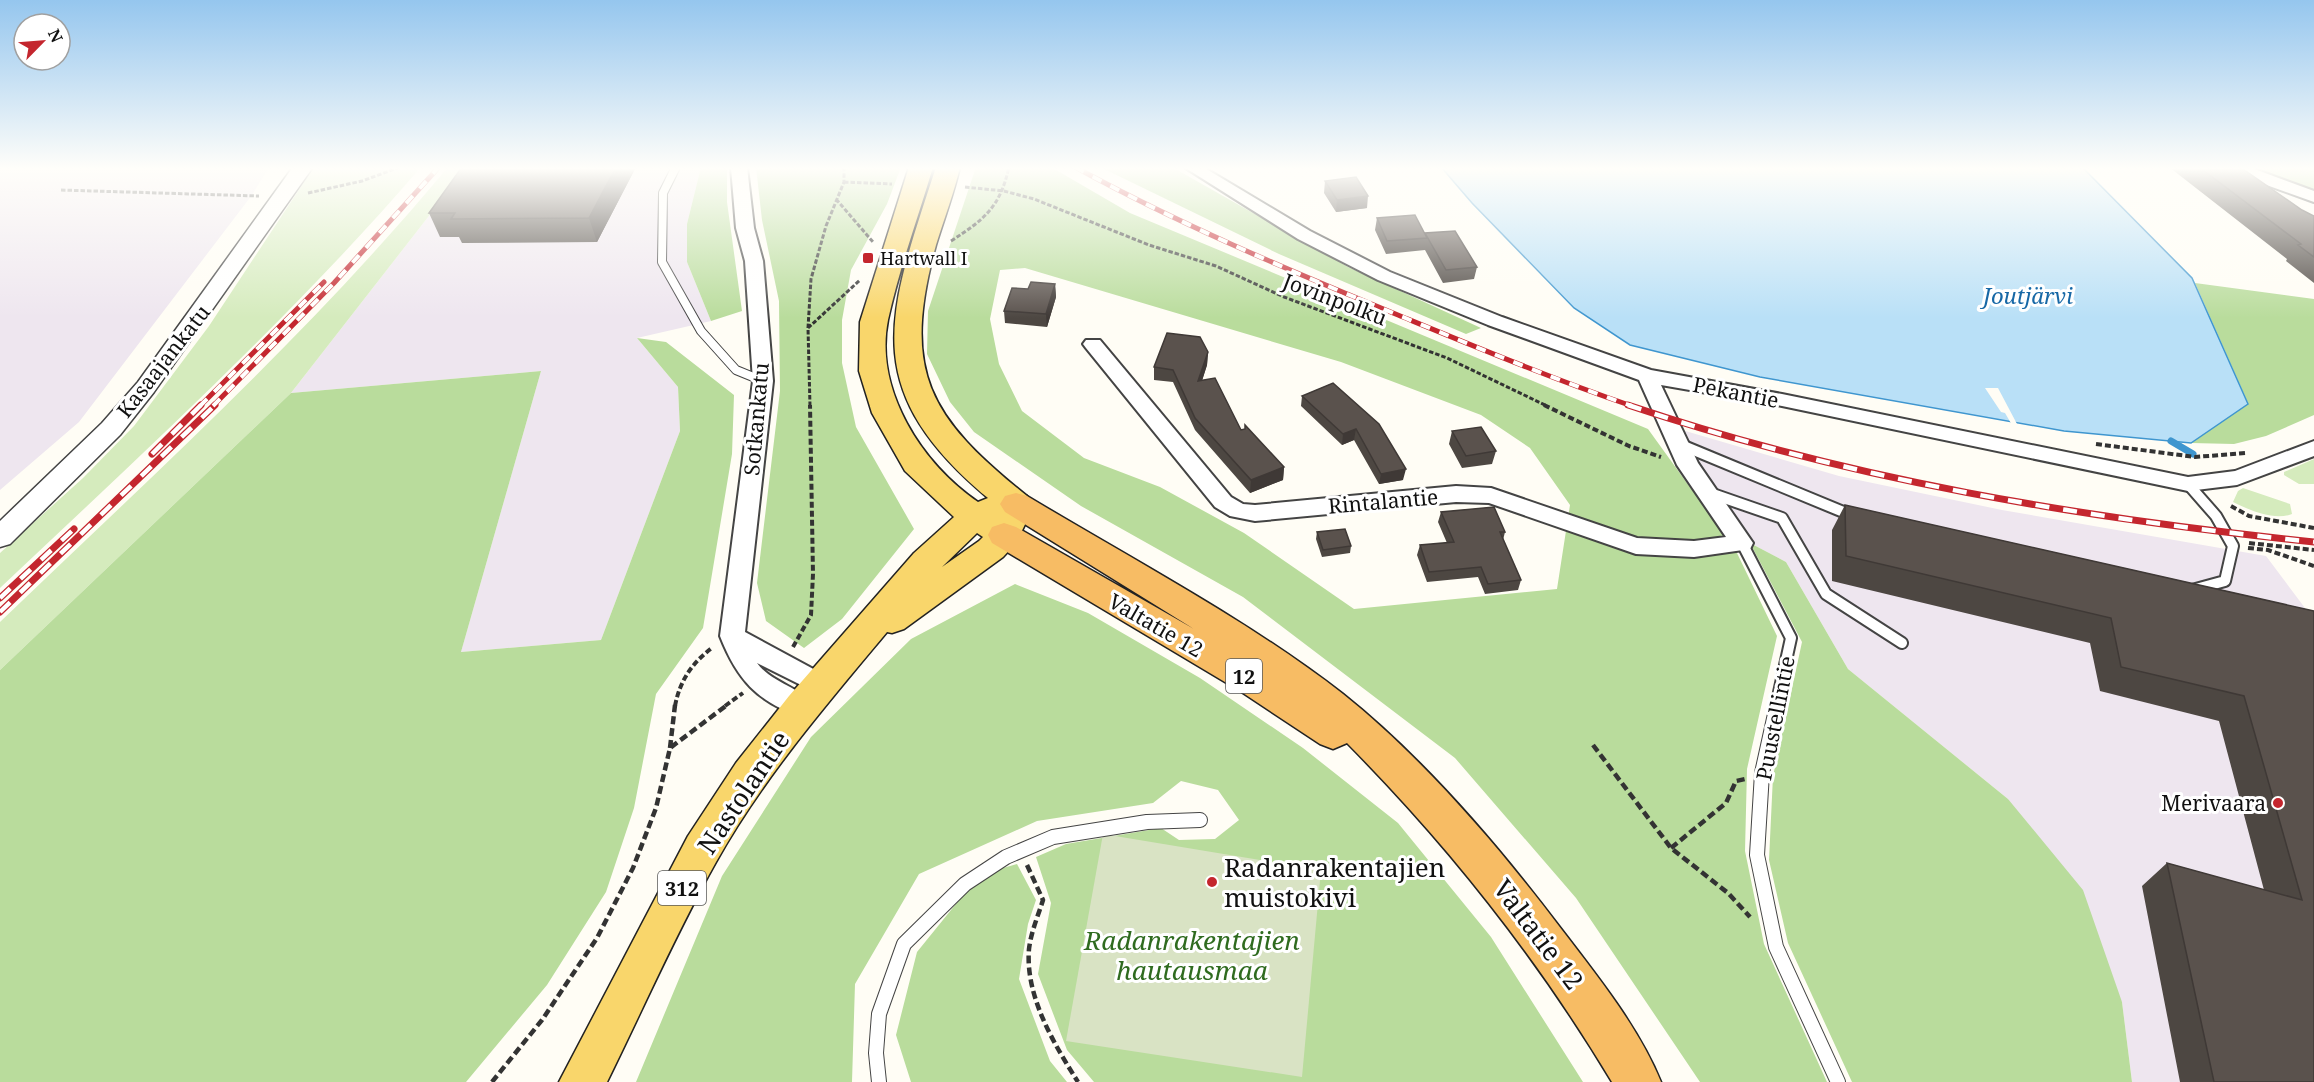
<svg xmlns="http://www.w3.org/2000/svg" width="2314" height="1082" font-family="'Noto Serif',serif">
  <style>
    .industrial { fill: #eee6ef }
    .green { fill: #d5ebbd }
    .forest { fill: #b9dc9c; fill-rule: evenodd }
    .cemetery { fill: #d9e3c4 }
    .water { fill: #b9e0f7; stroke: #3f96cf; stroke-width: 1.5 }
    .pier { fill: #fffdf5 }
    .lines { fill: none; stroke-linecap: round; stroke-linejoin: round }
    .stream { stroke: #3f96cf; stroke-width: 7 }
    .service-far2-casing { stroke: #444; stroke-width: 10 }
    .service-far1-casing { stroke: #444; stroke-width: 14 }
    .service-casing { stroke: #444; stroke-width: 16 }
    .minor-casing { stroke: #444; stroke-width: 4 }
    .tertiary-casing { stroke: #444; stroke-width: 3 }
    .primary-casing { stroke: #222; stroke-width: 3 }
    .trunk-casing { stroke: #222; stroke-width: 3 }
    .path-far2 { stroke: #333; stroke-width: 3; stroke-dasharray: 4.5 2; stroke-linecap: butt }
    .path-far1 { stroke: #333; stroke-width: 4; stroke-dasharray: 6 3; stroke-linecap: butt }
    .path { stroke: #333; stroke-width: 4.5; stroke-dasharray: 8 4; stroke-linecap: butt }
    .service-far2 { stroke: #fff; stroke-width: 8 }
    .service-far1 { stroke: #fff; stroke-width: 10 }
    .service { stroke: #fff; stroke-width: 14 }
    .minor { fill: #fff; fill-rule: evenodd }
    .tertiary { fill: #fff; fill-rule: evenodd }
    .primary { fill: #f9d66b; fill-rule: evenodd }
    .trunk { fill: #f7bc64; fill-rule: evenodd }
    .rail-far1-casing { stroke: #c4262e; stroke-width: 5 }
    .rail-casing { stroke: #c4262e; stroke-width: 7 }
    .rail-far1 { stroke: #fff; stroke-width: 4; stroke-dasharray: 10; stroke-linecap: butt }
    .rail { stroke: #fff; stroke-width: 4.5; stroke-dasharray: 14; stroke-linecap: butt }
    .wall { fill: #4d4742 }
    .shaded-wall { fill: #3f3936 }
    .building { fill: #5a524d; stroke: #3f3936; stroke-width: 1.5 }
    .poi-dot { fill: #c4262e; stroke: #fff; stroke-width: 2 }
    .labels { text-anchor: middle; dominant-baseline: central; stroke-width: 6; stroke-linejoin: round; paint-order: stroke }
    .far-poi-label { font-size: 18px; fill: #111; stroke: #fff; text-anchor: start }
    .shield { fill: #fff; stroke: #585858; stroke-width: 1.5 }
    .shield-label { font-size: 20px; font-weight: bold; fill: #111 }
    .street-label { font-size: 21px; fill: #111; stroke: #fff }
    .poi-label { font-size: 21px; fill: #111; stroke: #fff; text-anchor: end }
    .water-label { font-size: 22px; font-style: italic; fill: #1768a6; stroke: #fff }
    .near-street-label { font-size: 26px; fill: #111; stroke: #fff }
    .near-poi-label { font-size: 26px; fill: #111; stroke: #fff; text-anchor: start }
    .near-park-label { font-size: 26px; font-style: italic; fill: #2f6b1f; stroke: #fff }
  </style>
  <rect width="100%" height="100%" fill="#fffdf5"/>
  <path class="industrial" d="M0 167H269L252 195 79 422 0 490Z
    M467 167H701L687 224V262L711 321 637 338 678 387 680 431 601 640 461 652 541 371 291 393Z
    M1682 430 1839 476 2002 510 2266 556 2314 620V1082H2132L2122 1002 2008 799 1848 669 1786 562 1750 543 1697 466Z"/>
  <path class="green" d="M314 167H421C292 317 144 452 0 588V553L83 478 134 426 209 326Z
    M448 167H467L291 393 0 670V622C153 475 312 331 448 167Z
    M2314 459V484H2299L2284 475V472Z
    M2243 488 2290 504 2292 514C2274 521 2249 510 2233 502L2238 491Z"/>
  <path class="forest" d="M701 167H727V202L742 311 711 321 687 262V224Z
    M756 167H901L887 204 851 270 842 320V363L856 427 914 529 842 619 804 648 766 621 757 583 780 391 779 301 762 220Z
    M976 167H1051L1130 213 1648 429 1736 551 1777 636 1747 769 1745 851 1764 944 1827 1082H1700L1576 898 1455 758 1243 597 1081 506 974 432 950 402 927 354 928 311ZM1025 268 1341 362 1481 415 1530 448 1570 505 1557 589 1354 609 1244 533 1160 487 1084 458 1022 411 999 364 990 319 1000 270Z
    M1100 167H1172L1348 267 1481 328 1466 334 1279 254Z
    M2250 167H2314V192L2257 170Z
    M2195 283 2314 299V415L2266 436 2234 444 2191 443 2248 403Z
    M637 338 666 342 734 395 732 454 703 628 656 694 634 808 606 892 547 985 466 1082H0V670L291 393 541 371 461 652 601 640 680 431 678 387Z
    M1750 543 1786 562 1848 669 2008 799 2083 890 2122 1002 2132 1082H1852L1788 943 1769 860 1773 776 1802 642Z
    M1015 584 1088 613 1200 678 1303 748 1398 823 1491 937 1583 1082H1094L1067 1050 1038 974 1051 903 1036 857 1066 844 1161 828 1179 840 1215 839 1239 820 1218 790 1181 781 1153 803 1037 821 919 874 855 984 852 1082H636L722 876 811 737 911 639Z
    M1017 864 1036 900 1028 924 1019 979 1050 1061 1067 1082H911L896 1035 917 952 968 889 996 870Z"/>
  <path class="cemetery" d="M1103 834 1321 870 1302 1077 1066 1041Z"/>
  <path class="water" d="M1441 167H2082L2192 278 2248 404 2191 443 2064 431 1760 377 1630 345 1574 308 1472 203Z"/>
  <path class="pier" d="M1985 388H1998L2017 424 2012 425 2005 413 2001 412Z"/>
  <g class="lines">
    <path class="stream" d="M2171 441 2193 454"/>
    <defs>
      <path id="service-far2" d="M676 167 663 193 662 262 701 331 736 370 763 381"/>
      <path id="service-far1" d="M1679 444 1853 516
        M2188 484 2216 516 2233 546 2225 581 2192 590
        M1710 493 1782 518 1826 594 1902 643
        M1742 543 1791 638 1776 706"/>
      <path id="service" d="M1777 705 1762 773 1757 855 1776 947 1838 1082
        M879 1082 876 1053 879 1014 904 944 965 884 1006 857 1053 837 1147 822 1200 820"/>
      <path id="minor" d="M731 167H747L754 228 763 261 773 381 745 632 830 678 833 685 830 692 821 695 757 663C771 683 805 689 815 707L811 714 802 717C757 702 737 679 720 636L753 381 745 261 736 228Z
        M1184 167H1203L1310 231 1390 272 1502 317 1651 370 1782 394 2188 477 2235 471 2314 441V456L2237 485 2188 491 1782 406 1661 385 1698 463 1753 543 1750 549 1694 557 1636 554 1489 503 1456 502 1255 521 1230 516 1215 507 1086 348 1083 344 1086 340H1100L1231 497 1243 504 1255 505 1456 486 1491 488 1637 538 1694 541 1726 537 1677 465 1639 380 1488 325 1378 280 1298 239Z
        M2230 167H2249L2314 191V202L2247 178Z"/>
      <path id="tertiary" d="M293 167H313L154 392 120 435 10 544 0 547V521L102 423 138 382Z"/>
      <path id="primary" d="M909 167H933C918 218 899 269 888 320 874 390 922 464 978 502L988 498C855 387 889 312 936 167H960C954 193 944 219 936 245 901 373 929 417 1027 496L1032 504 1028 511 1030 514 1016 543 1003 557 904 629 892 633 887 632C826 705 763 778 716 862 676 933 643 1009 607 1082H559L688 836 736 763 789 696 914 553 954 517 905 471 872 413 859 371 860 322ZM977 533 983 537 979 541 942 567Z"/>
      <path id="trunk" d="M1016 493 1027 496C1133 560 1245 618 1343 694 1422 757 1501 849 1562 930 1598 977 1639 1028 1661 1082H1612C1537 957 1449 846 1347 743L1333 749 1320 744 1240 691 992 543 988 535 992 527 1004 523 1016 527 1194 629 1005 512 1000 504 1005 496Z"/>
    </defs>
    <use href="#service-far2" class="service-far2-casing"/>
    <use href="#service-far1" class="service-far1-casing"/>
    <use href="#service" class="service-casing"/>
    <use href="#minor" class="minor-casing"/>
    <use href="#tertiary" class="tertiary-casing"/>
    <use href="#primary" class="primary-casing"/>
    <use href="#trunk" class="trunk-casing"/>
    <path class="path-far2" d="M844 182 892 184
      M965 187 1004 191 1034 199 1149 245 1216 266 1284 297 1447 358 1547 406
      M61 190 259 196
      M308 193 362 181 400 167
      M836 199 873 242
      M951 241C985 219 1000 207 1009 167
      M808 328 860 280
      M810 406 808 328 811 279 826 226 844 182V167"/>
    <path class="path-far1" d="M1544 405 1629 446 1661 457
      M2096 444 2195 457 2246 453
      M2231 506 2249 516 2314 528
      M2249 543 2314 550
      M2248 548 2268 550 2314 566
      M793 647 811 615 813 574 810 405
      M675 706C680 680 692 663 713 647
      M725 706 743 693"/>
    <path class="path" d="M1593 745 1671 848 1728 893 1750 917
      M670 748 675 705
      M1671 848 1726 803 1736 781 1745 779
      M1027 865 1043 900C1038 916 1031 932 1029 949 1025 996 1054 1044 1078 1082
      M492 1082 542 1020 597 938 633 868 656 808 670 748 727 705"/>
    <use href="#service-far2" class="service-far2"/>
    <use href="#service-far1" class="service-far1"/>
    <use href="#service" class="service"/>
    <use href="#minor" class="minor"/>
    <use href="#tertiary" class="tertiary"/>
    <use href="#primary" class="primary"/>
    <use href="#trunk" class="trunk"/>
    <defs>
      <path id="rail-far1" d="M1075 167C1179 224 1288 270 1398 315 1476 347 1553 379 1632 406
        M200 406 324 282
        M213 406 334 283 439 167"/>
      <path id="rail" d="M1628 405C1850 480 2082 518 2314 542
        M152 454 201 405
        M0 598 74 529
        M0 612 215 405"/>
    </defs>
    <use href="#rail-far1" class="rail-far1-casing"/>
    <use href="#rail" class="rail-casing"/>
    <use href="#rail-far1" class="rail-far1"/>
    <use href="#rail" class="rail"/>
  </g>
  <path class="wall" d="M462 167H636L597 242 462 243 459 237H440L429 213Z
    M2169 167H2240L2302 210 2314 216V283L2286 261 2287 259Z
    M1325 181 1367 208 1336 212 1324 193Z
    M1377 218 1425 233 1477 267 1474 279 1443 283 1425 250 1386 254 1375 230Z
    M1055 284 1056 297 1047 327 1005 323 1004 311 1028 289Z
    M1208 352 1207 365 1202 380 1241 430 1284 467 1283 480 1250 493 1195 430 1173 382 1154 380V367Z
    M1333 383 1403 480 1379 484 1354 440 1342 445 1301 406 1302 396Z
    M1452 431 1496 451 1492 464 1462 468 1449 444Z
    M1845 505 2314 611V1082H2180L2142 886 2167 863 2264 890 2219 721 2100 691 2090 643 1832 581V530Z
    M1441 512 1505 532 1503 540 1521 580 1518 590 1485 594 1478 577 1427 582 1417 555 1420 545 1447 543 1438 522Z
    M1317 532 1351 546 1350 553 1322 557 1316 539Z"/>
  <path class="shaded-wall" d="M616 167H636L597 242 589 218Z
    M1368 196 1367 208 1336 212 1337 200Z
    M1055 284 1056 297 1047 327 1046 314Z
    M1208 352 1207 365 1198 394V381Z
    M1356 429 1354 440 1342 445 1343 434Z
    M1284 467 1283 480 1250 493 1251 480Z
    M1406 469 1403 480 1379 484 1381 474Z"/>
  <path class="building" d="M462 167H616L589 218 451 219 455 213H429Z
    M2199 167H2240L2302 210 2314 216V257L2298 245 2301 244Z
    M1356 177 1368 196 1337 200 1325 181Z
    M1415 215 1427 238 1387 241 1377 218Z
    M1455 231 1477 267 1446 270 1425 233Z
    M1031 282 1055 284 1046 314 1004 311 1012 288 1028 289Z
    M1167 333 1200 337 1208 352 1198 381 1215 378 1241 430 1245 429V425L1284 467 1251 480 1195 418 1173 370 1154 367Z
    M1333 383 1379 424 1406 469 1381 474 1356 429 1343 434 1302 396Z
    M1481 427 1496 451 1466 456 1452 431Z
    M1845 505 2314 611V1082H2214L2167 863 2302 900 2244 696 2121 667 2111 618 1846 556Z
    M1494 507 1505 532H1500L1521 580 1488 584 1481 567 1429 572 1420 545 1454 542 1441 512Z
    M1345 529 1351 546 1323 550 1317 532Z"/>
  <linearGradient id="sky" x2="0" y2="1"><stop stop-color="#95c6ee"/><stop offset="0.53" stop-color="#fffefa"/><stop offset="1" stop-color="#fffefa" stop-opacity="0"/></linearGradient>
  <rect width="2314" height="318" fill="url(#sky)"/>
  <g class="poi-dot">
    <rect x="862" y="252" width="12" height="12" rx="3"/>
    <circle cx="2278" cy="803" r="6"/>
    <circle cx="1212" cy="882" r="6"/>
  </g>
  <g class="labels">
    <g class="far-poi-label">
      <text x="880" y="258">Hartwall I</text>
    </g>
    <g class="shield">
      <rect x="1226" y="659" width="36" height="34" rx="4.5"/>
      <rect x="658" y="871" width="48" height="34" rx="4.5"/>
    </g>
    <g class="shield-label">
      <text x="1244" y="676">12</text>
      <text x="682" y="888">312</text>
    </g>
    <g class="street-label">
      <text transform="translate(1335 299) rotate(21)">Jovinpolku</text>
      <text transform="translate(163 361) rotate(-52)">Kasaajankatu</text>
      <text transform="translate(1736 392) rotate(11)">Pekantie</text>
      <text transform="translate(756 419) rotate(-85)">Sotkankatu</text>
      <text transform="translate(1383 501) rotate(-5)">Rintalantie</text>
      <text transform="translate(1156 625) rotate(30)">Valtatie 12</text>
      <text transform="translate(1775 718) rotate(-79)">Puustellintie</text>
    </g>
    <g class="poi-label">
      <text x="2266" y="803">Merivaara</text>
    </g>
    <g class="water-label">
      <text x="2028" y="295">Joutjärvi</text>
    </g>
    <g class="near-street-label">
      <text transform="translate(743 792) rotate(-56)">Nastolantie</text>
      <text transform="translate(1539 934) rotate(53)">Valtatie 12</text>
    </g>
    <g class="near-poi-label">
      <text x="1224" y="867">Radanrakentajien<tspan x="1224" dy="30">muistokivi</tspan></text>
    </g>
    <g class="near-park-label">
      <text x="1192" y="940">Radanrakentajien<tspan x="1192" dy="30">hautausmaa</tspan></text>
    </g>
  </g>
  <g transform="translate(42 42) rotate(65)"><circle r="28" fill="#ffffff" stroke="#a0a0a0" stroke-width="1.5"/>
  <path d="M0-4.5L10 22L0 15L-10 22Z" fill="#c4262e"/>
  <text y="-9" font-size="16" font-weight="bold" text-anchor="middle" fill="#111111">N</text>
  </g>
</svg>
